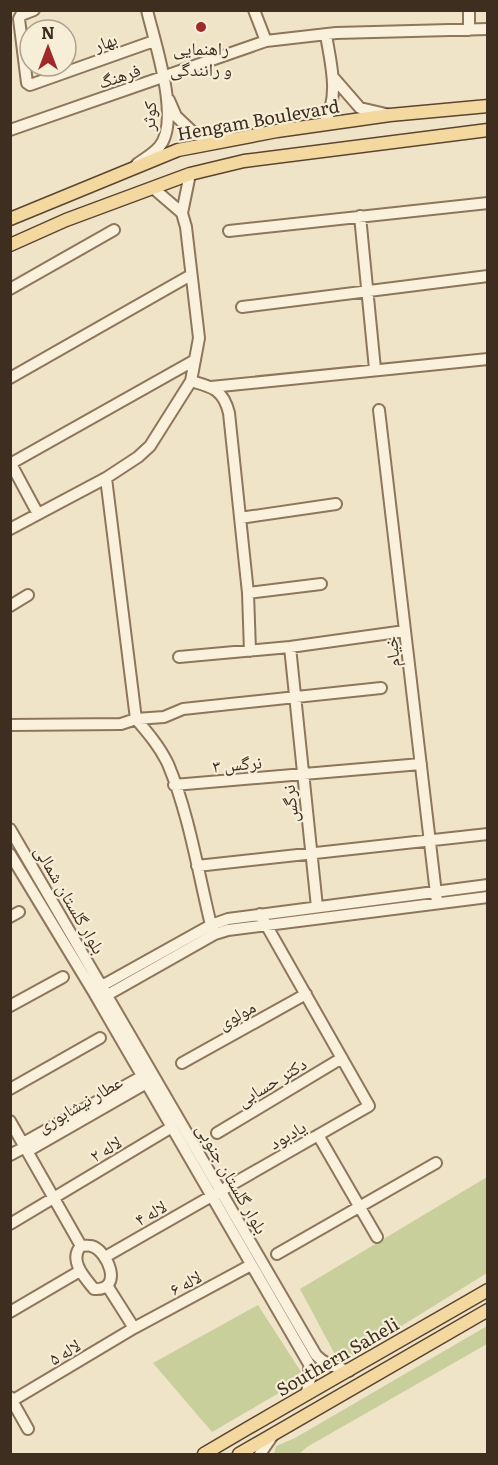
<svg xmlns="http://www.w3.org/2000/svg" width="498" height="1465" font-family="Literata,'Noto Naskh Arabic',serif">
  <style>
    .green { fill: #c9cf9b }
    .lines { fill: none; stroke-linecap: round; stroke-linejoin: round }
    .minor-casing { stroke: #8d765c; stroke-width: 14 }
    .major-casing { stroke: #5b4430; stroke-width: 15 }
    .minor { stroke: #faf1dc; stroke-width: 10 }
    .major { stroke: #f3d9a0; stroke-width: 12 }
    .poi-dot { fill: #9e2a2b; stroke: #f7eed8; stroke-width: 2 }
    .labels { text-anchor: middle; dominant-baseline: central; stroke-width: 4.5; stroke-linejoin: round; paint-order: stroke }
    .street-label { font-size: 18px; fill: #3d2e20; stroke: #f7eed8 }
    .poi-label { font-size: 18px; fill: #3d2e20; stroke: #f7eed8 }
  </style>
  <rect width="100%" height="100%" fill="#f0e4c8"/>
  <path class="green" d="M487 1177V1273L340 1364 300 1289Z
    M258 1305 305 1378 212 1432 153 1363Z
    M487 1326V1344L480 1348 307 1447 299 1454H274L276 1446 295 1438Z"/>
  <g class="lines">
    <defs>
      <path id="minor" d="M34 10 21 15 19 19 27 83 30 85 154 41
        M254 10 266 41
        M469 10V30
        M333 77 360 108 386 114
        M169 100 176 116 196 135 229 137
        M324 124C340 96 331 65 326 35
        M10 130 266 41 336 33 488 29
        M137 164C144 159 153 154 159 147 182 121 154 41 147 10
        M153 188 182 213
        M360 216 375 369
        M229 231 488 203
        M10 289 114 230
        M242 307 488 276
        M10 378 191 275
        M191 381C212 387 223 389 229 413L248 593 250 651
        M211 387 488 359
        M379 410 437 902
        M10 462 38 514
        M10 464 195 360
        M106 478 136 719C148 733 160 747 168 764 189 814 198 872 211 925L215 934
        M240 518 336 504
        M10 529 106 478 138 457 150 446 191 381 199 338 186 227 182 213 190 174
        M248 593 321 584
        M10 606 28 595
        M290 647 317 907
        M179 657 290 647 405 631
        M10 725 121 724 136 719 164 717 183 709 381 688
        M174 785 421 764
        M10 829 316 1355C325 1365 337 1367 349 1371
        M10 854 93 991 309 1364 310 1378 307 1392
        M197 866 488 834
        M10 917 19 912
        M98 988 211 925 228 919 488 885
        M102 998 215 934 228 930 488 897
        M10 1006 63 977
        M182 1063 306 994
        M10 1089 100 1038
        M10 1121 81 1246
        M217 1133 342 1058
        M318 1135 377 1237
        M23 1143 146 1074
        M28 1151 152 1080
        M10 1155 25 1147
        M10 1224 172 1127
        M81 1246C83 1246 90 1245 91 1246 107 1249 125 1291 94 1289 85 1278 68 1260 81 1246Z
        M277 1254 436 1163
        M105 1257 369 1106 260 914
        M108 1287 134 1328
        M10 1312 80 1271
        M10 1397 28 1429
        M10 1402 134 1328 251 1265
        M260 1454 273 1435"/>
      <path id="major" d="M10 219 178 150 277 131 390 115 488 106
        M10 245 66 220 190 174 244 161 488 130
        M204 1454C298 1398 393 1345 488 1290
        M239 1454 488 1310"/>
    </defs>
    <use href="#minor" class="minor-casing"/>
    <use href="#major" class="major-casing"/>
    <use href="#minor" class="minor"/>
    <use href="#major" class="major"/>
  </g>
  <circle class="poi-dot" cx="201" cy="27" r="6"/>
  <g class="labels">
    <g class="street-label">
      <text transform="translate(105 41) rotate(-20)">بهار</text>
      <text transform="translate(119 75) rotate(-19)">فرهنگ</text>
      <text transform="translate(148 116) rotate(-86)">کوثر</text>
      <text transform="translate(258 119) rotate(-10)">Hengam Boulevard</text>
      <text transform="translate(391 652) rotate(-97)">خیام</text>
      <text transform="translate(237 763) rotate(-5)">نرگس ۳</text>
      <text transform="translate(289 804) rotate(-96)">نرگس</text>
      <text transform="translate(71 899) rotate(60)">بلوار گلستان شمالی</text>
      <text transform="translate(236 1014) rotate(-29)">مولوی</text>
      <text transform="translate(271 1081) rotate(-31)">دکتر حسابی</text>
      <text transform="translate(79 1103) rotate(-30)">عطار نیشابوری</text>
      <text transform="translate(287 1134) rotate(-30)">یادبود</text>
      <text transform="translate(105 1148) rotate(-31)">لاله ۲</text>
      <text transform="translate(233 1178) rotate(60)">بلوار گلستان جنوبی</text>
      <text transform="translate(150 1212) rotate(-30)">لاله ۴</text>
      <text transform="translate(185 1282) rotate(-28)">لاله ۶</text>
      <text transform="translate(64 1351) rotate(-31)">لاله ۵</text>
      <text transform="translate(337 1356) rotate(-30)">Southern Saheli</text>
    </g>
    <g class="poi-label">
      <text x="201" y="47">راهنمایی<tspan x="201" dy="21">و رانندگی</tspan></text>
    </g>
  </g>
  <rect width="498" height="1465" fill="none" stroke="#3d2e20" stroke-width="24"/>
  <g transform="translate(48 48)"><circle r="28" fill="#f7eed8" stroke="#ada18e" stroke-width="1.5"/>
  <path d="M0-4.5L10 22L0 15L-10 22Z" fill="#9e2a2b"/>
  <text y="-9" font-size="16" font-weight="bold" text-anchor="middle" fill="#3d2e20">N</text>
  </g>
</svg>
